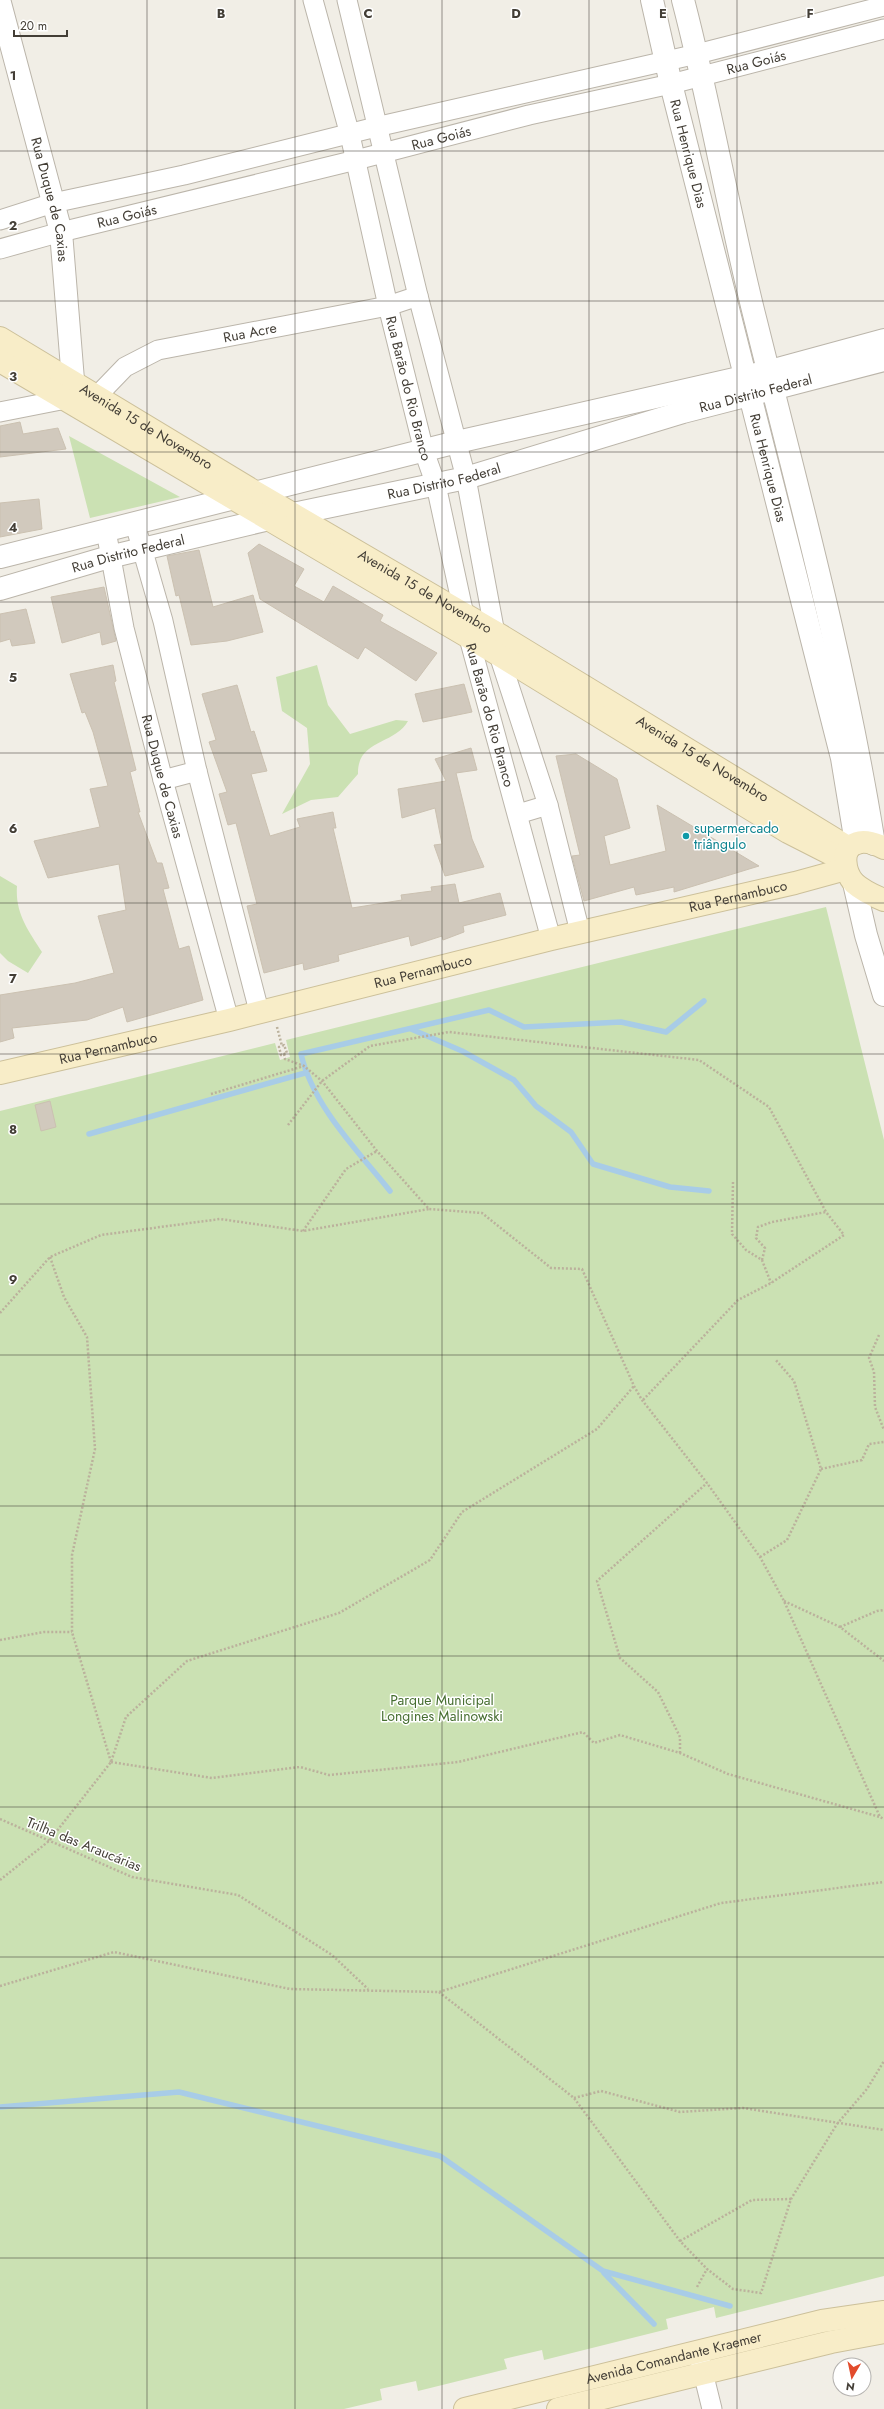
<svg xmlns="http://www.w3.org/2000/svg" width="884" height="2409" font-family="Jost,sans-serif">
  <style>
    .green { fill: #cbe1b3 }
    .lines { fill: none; stroke-linecap: round; stroke-linejoin: round }
    .stream { stroke: #a8cce7; stroke-width: 5.5 }
    .building { fill: #d1c9bd; stroke: #cbc1b1 }
    .minor-casing { stroke: #bbb5aa; stroke-width: 21 }
    .tertiary-casing { stroke: #bbb5aa; stroke-width: 24 }
    .secondary-casing { stroke: #ccc09a; stroke-width: 24 }
    .path { stroke: #bbb19c; stroke-width: 2.5; stroke-dasharray: 2 2; stroke-linecap: butt }
    .minor { stroke: #fff; stroke-width: 19 }
    .tertiary { stroke: #fff; stroke-width: 22 }
    .secondary { stroke: #f8edc8; stroke-width: 22 }
    .grid { fill: none; stroke: #433e36; stroke-width: 1; stroke-opacity: 0.55 }
    .culture-dot { fill: #0f9aa8; stroke: #fff; stroke-width: 1.5 }
    .labels { text-anchor: middle; dominant-baseline: central; stroke-width: 3; stroke-linejoin: round; paint-order: stroke }
    .street-label { font-size: 14px; fill: #433e36; stroke: #fff }
    .culture-label { font-size: 14px; fill: #0d838f; stroke: #fff; text-anchor: start }
    .park-label { font-size: 14px; fill: #466e30; stroke: #fff }
    .grid-label { font-size: 13px; text-anchor: middle; font-weight: bold; fill: #433e36; stroke: #fff; stroke-width: 3; stroke-linejoin: round; paint-order: stroke }
  </style>
  <rect width="100%" height="100%" fill="#f1eee6"/>
  <path class="green" d="M69 436 180 497 90 518Z
    M317 665 328 705 350 734 396 720 408 721C395 745 357 739 358 774L338 797 311 800 282 814 310 764 307 728 282 711 276 677Z
    M0 876 17 886C15 913 28 930 42 952L28 973 8 961 0 953Z
    M826 907 884 1140V2276L716 2318 714 2307 666 2319 668 2329 544 2360 542 2350 504 2359 507 2369 418 2391 416 2381 380 2389 382 2400 344 2409H0V1111L275 1043 280 1060 290 1057 286 1040Z"/>
  <g class="lines">
    <path class="stream" d="M411 1029 462 1051 514 1080 536 1106 571 1132 593 1164 670 1187 709 1191
      M89 1134 305 1073
      M390 1191C357 1150 313 1106 301 1054L489 1010 524 1027 621 1022 666 1032 704 1001
      M0 2107 179 2092 440 2156 603 2271 730 2306
      M604 2273 654 2324"/>
  </g>
  <path class="building" d="M20 422 23 434 58 428 66 449 0 457V426Z
    M39 499 42 529 0 537V503Z
    M259 544 304 569 294 586 324 602 333 586 383 615 380 621 437 653 416 681 365 647 358 659 260 599 248 553Z
    M199 550 213 607 253 595 263 632 227 641 191 645 179 595 176 596 167 556Z
    M104 587 116 641 102 645 100 632 62 643 51 597Z
    M26 609 35 643 12 646 10 639 0 642V614Z
    M113 665 116 681 114 682 136 770 130 772 140 812H138L157 863H162L169 888 163 889 179 949 189 946 203 1000 127 1022 123 1007 87 1020 12 1028 14 1038 0 1042V995L75 983 114 973 98 916 126 910 119 864 48 878 34 841 100 827 90 789 108 786 93 732 85 712 82 713 70 674Z
    M464 684 472 712 423 722 415 694Z
    M237 685 251 732 254 731 267 771 251 774 270 836 300 827 297 819 333 812 336 828H333L352 908 402 900 401 895 432 891 431 887 455 884 459 903 500 893 506 915 463 926 464 932 443 940 442 936 411 946 409 936 338 955 339 961 304 970 303 963 264 973 247 906 257 904 236 823 228 825 219 794 227 792 209 742 216 740 202 694Z
    M471 748 477 770 456 773 472 839 484 867 445 876 434 845 442 844 435 808 402 818 398 789 446 781 435 759Z
    M576 754 617 779 630 828 604 836 610 865 666 851 657 805 759 866 674 892V887L636 895 634 887 584 901 572 856 580 855 556 756Z
    M50 1101 56 1127 41 1131 35 1105Z"/>
  <g class="lines">
    <defs>
      <g id="minor">
        <path id="s1" d="M313 0 350 135 388 306 424 451 436 485 469 638 551 939"/>
        <path d="M347 0 418 296 466 478 499 655 548 805 580 932"/>
        <path d="M0 220 53 203 184 175 376 127 697 54 884 6"/>
        <path id="s2" d="M0 249 61 232 356 160 529 115 671 84 884 29"/>
        <path id="s3" d="M97 396 125 367 158 350 388 306 418 296"/>
        <path d="M0 412 66 399"/>
        <path d="M135 524 163 621 197 771 259 1011"/>
        <path id="s4" d="M106 531 124 628 163 780 229 1020"/>
        <path d="M163 780 197 771"/>
        <path d="M518 814 548 805"/>
        <path d="M698 2352 712 2409"/>
      </g>
      <g id="tertiary">
        <path id="s5" d="M652 0 671 84 842 758 856 843"/>
        <path d="M683 0C711 107 729 216 756 322 799 495 846 668 874 844"/>
        <path id="s6" d="M0 3 61 232 73 380 66 398"/>
        <path d="M0 557 457 442 770 371 884 340"/>
        <path id="s7" d="M0 589 109 557 269 519 466 478 683 412 884 360"/>
        <path d="M854 883 866 935 884 995"/>
      </g>
      <g id="secondary">
        <path id="s8" d="M0 338 255 492 495 632 849 848"/>
        <path d="M0 361 499 655 788 832 845 861"/>
        <path d="M884 848C876 844 865 840 857 843 839 848 845 873 854 883 862 890 874 896 884 900"/>
        <path id="s9" d="M0 1073 229 1020 551 939 795 883 846 869"/>
        <path id="s10" d="M465 2409 822 2321 884 2312"/>
        <path d="M558 2409 831 2342 884 2332"/>
      </g>
    </defs>
    <use href="#minor" class="minor-casing"/>
    <use href="#tertiary" class="tertiary-casing"/>
    <use href="#secondary" class="secondary-casing"/>
    <path class="path" d="M277 1027 282 1046 284 1045 287 1053 281 1055 279 1047 282 1046
      M284 1054 285 1059 304 1066 322 1081 377 1151 429 1209 482 1213 551 1268 582 1269 634 1386 642 1400 707 1483 760 1557 784 1601 880 1817 884 1819
      M211 1094 304 1066
      M288 1125 322 1081 370 1046 449 1032 699 1060 769 1107 826 1212 844 1235 771 1283 738 1300 643 1400
      M733 1182 732 1234 746 1250 762 1260 771 1283
      M303 1231 346 1169 377 1151
      M50 1257 64 1297 87 1337 95 1449 72 1555V1632L111 1762
      M762 1260 765 1248 756 1238 758 1227 772 1222 826 1212
      M0 1313 50 1257 101 1235 220 1219 303 1231 429 1209
      M879 1335 869 1358 874 1372 875 1407 884 1430
      M821 1469 862 1460 869 1444 884 1442
      M760 1557 787 1540 821 1469 794 1381 775 1359
      M784 1601 840 1627 884 1661
      M840 1627 877 1611 884 1610
      M0 1640 44 1632H72
      M680 1753V1737L658 1692 620 1658 597 1581 707 1483
      M111 1762 212 1778 300 1767 329 1775 458 1762 583 1732 594 1743 620 1735 680 1753 728 1774 880 1817
      M0 1819 132 1877 238 1895 332 1955 368 1989
      M0 1880 49 1841 111 1762 126 1717 187 1661 339 1613 430 1560 462 1512 597 1429 634 1386
      M0 1986 114 1952 290 1989 439 1992 721 1903 884 1882
      M439 1992 574 2098 680 2241 707 2269 733 2289 761 2293 791 2199 837 2124 867 2089 884 2061
      M574 2098 601 2091 680 2112 743 2108 884 2130
      M680 2241 752 2200 791 2199
      M697 2287 707 2269"/>
    <use href="#minor" class="minor"/>
    <use href="#tertiary" class="tertiary"/>
    <use href="#secondary" class="secondary"/>
  </g>
  <path class="grid" d="M147 0V2409M295 0V2409M442 0V2409M589 0V2409M737 0V2409M0 151H884M0 301H884M0 452H884M0 602H884M0 753H884M0 903H884M0 1054H884M0 1204H884M0 1355H884M0 1506H884M0 1656H884M0 1807H884M0 1957H884M0 2108H884M0 2258H884"/>
  <circle class="culture-dot" cx="686" cy="836" r="4"/>
  <g class="labels">
    <g class="street-label">
      <text stroke="none"><textPath href="#s2" startOffset="779">Rua Goiás</textPath></text>
      <text stroke="none"><textPath href="#s2" startOffset="455">Rua Goiás</textPath></text>
      <text stroke="none"><textPath href="#s5" startOffset="158">Rua Henrique Dias</textPath></text>
      <text stroke="none"><textPath href="#s6" startOffset="203">Rua Duque de Caxias</textPath></text>
      <text stroke="none"><textPath href="#s2" startOffset="131">Rua Goiás</textPath></text>
      <text stroke="none"><textPath href="#s3" startOffset="171">Rua Acre</textPath></text>
      <text stroke="none"><textPath href="#s1" startOffset="400">Rua Barão do Rio Branco</textPath></text>
      <text stroke="none"><textPath href="#s7" startOffset="781">Rua Distrito Federal</textPath></text>
      <text stroke="none"><textPath href="#s8" startOffset="171">Avenida 15 de Novembro</textPath></text>
      <text stroke="none"><textPath href="#s5" startOffset="482">Rua Henrique Dias</textPath></text>
      <text stroke="none"><textPath href="#s7" startOffset="457">Rua Distrito Federal</textPath></text>
      <text stroke="none"><textPath href="#s7" startOffset="133">Rua Distrito Federal</textPath></text>
      <text stroke="none"><textPath href="#s8" startOffset="495">Avenida 15 de Novembro</textPath></text>
      <text stroke="none"><textPath href="#s1" startOffset="737">Rua Barão do Rio Branco</textPath></text>
      <text stroke="none"><textPath href="#s8" startOffset="819">Avenida 15 de Novembro</textPath></text>
      <text stroke="none"><textPath href="#s4" startOffset="252">Rua Duque de Caxias</textPath></text>
      <text stroke="none"><textPath href="#s9" startOffset="759">Rua Pernambuco</textPath></text>
      <text stroke="none"><textPath href="#s9" startOffset="435">Rua Pernambuco</textPath></text>
      <text stroke="none"><textPath href="#s9" startOffset="111">Rua Pernambuco</textPath></text>
      <text transform="translate(84 1844) rotate(22)">Trilha das Araucárias</text>
      <text stroke="none"><textPath href="#s10" startOffset="215">Avenida Comandante Kraemer</textPath></text>
    </g>
    <g class="culture-label">
      <text x="694" y="828">supermercado<tspan x="694" dy="16">triângulo</tspan></text>
    </g>
    <g class="park-label">
      <text x="442" y="1700">Parque Municipal<tspan x="442" dy="16">Longines Malinowski</tspan></text>
    </g>
  </g>
  <g class="grid-label">
    <text x="221" y="18">B</text>
    <text x="368" y="18">C</text>
    <text x="516" y="18">D</text>
    <text x="663" y="18">E</text>
    <text x="810" y="18">F</text>
    <text x="13" y="80">1</text>
    <text x="13" y="230">2</text>
    <text x="13" y="381">3</text>
    <text x="13" y="532">4</text>
    <text x="13" y="682">5</text>
    <text x="13" y="833">6</text>
    <text x="13" y="983">7</text>
    <text x="13" y="1134">8</text>
    <text x="13" y="1284">9</text>
  </g>
  <g transform="translate(852 2377) rotate(189)"><circle r="19" fill="#ffffff" stroke="#b4b2af"/>
  <path d="M0-3L7 15L0 10L-7 15Z" fill="#e24b2c"/>
  <text y="-6" font-size="11" font-weight="bold" text-anchor="middle" fill="#433e36">N</text>
  </g>
  <path d="M14 30v6h53v-6" fill="none" stroke="#433e36" stroke-width="2"/>
  <text x="20" y="30" font-size="12" fill="#433e36" stroke="#ffffff" stroke-width="3" paint-order="stroke">20 m</text>
</svg>
